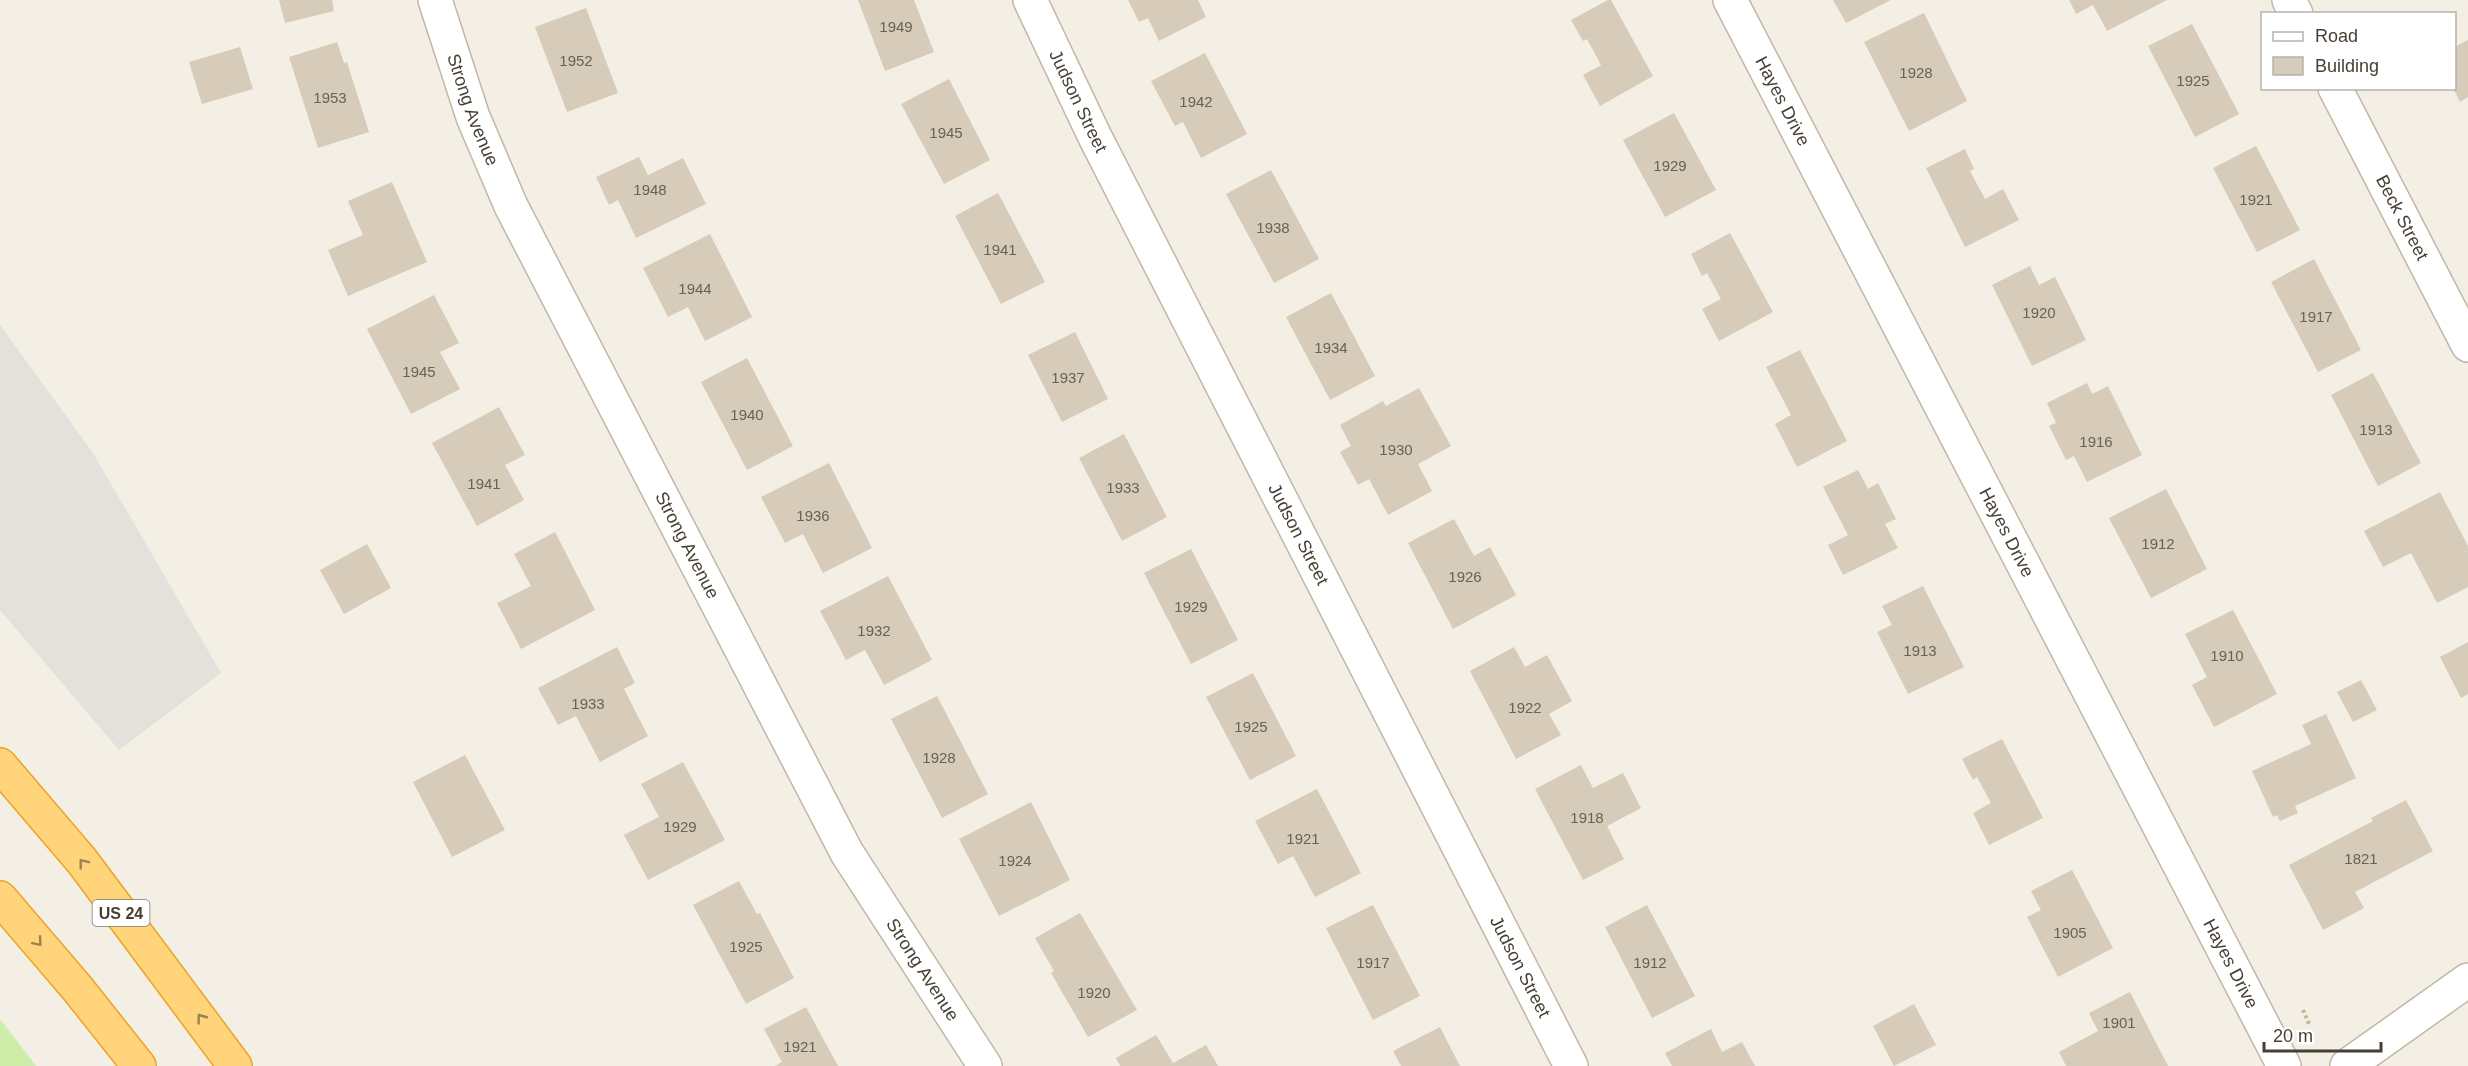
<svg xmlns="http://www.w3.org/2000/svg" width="2468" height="1066" font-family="Arial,sans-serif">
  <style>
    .green { fill: #ceeda9 }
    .parking { fill: #e4e1dd }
    .building { fill: #d7cbb9 }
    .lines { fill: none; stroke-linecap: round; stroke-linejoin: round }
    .minor-casing { stroke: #c0b7a6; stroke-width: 36 }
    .tertiary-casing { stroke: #c0b7a6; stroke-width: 36 }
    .trunk-casing { stroke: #eda226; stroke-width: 36 }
    .path { stroke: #c4b396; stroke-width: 4; stroke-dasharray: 3 3; stroke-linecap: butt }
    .minor { stroke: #fff; stroke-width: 33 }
    .tertiary { stroke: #fff; stroke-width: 33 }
    .trunk { stroke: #ffd47b; stroke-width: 33 }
    .oneway { stroke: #9a8253 }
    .labels { text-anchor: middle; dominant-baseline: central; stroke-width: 4.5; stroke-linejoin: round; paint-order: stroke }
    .number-label { font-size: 15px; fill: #6b6254 }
    .shield { fill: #fff; stroke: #7e7970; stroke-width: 1.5 }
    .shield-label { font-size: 16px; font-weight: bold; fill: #473f33 }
    .street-label { font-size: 18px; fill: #473f33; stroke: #fff }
  </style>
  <rect width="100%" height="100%" fill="#f4efe4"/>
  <path class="green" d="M0 1019 36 1066H0Z"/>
  <path class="parking" d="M0 325 93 453 221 673 119 750 0 610Z"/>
  <path class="building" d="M279 0H332L334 11 285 23Z
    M858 0H914L934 52 885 71Z
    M1128 0H1198L1206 17 1159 41 1148 18 1139 22Z
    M1608 0H1611L1653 76 1600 106 1583 75 1601 65 1587 39 1583 41 1571 20Z
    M1833 0H1891L1846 23Z
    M2069 0H2167L2107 31 2093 5 2076 14Z
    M586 8 618 93 567 112 535 27Z
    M1924 13 1967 101 1909 131 1864 42Z
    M2192 24 2239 114 2195 137 2148 46Z
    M2468 40V97L2460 102 2453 88 2454 47Z
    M337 42 344 63 347 62 369 132 318 148 289 57Z
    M240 47 253 89 202 104 189 62Z
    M1205 53 1247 134 1201 158 1183 122 1175 126 1151 81Z
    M949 79 990 160 944 184 901 104Z
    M1674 113 1716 190 1665 217 1623 140Z
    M2256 146 2300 230 2257 252 2213 168Z
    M1965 149 1974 169 1970 171 1985 199 2003 189 2019 220 1965 247 1926 168Z
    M639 157 648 175 683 158 706 204 636 238 618 200 609 205 596 177Z
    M1271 170 1319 259 1274 283 1226 194Z
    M392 182 427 262 348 296 328 250 363 235 348 201Z
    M998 193 1045 282 1001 304 955 216Z
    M1730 233 1773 312 1719 341 1702 309 1721 299 1707 273 1702 276 1691 254Z
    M710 234 752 317 705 341 688 307 668 317 643 268Z
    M2314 259 2361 350 2318 372 2271 282Z
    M2030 266 2039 285 2055 277 2086 340 2032 366 1992 285Z
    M1331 293 1375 376 1330 400 1286 317Z
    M434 295 459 343 440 352 460 389 411 414 367 329Z
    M1075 332 1108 399 1062 422 1028 355Z
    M1800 350 1847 441 1797 467 1775 424 1791 415 1766 367Z
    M747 358 793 446 747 470 701 382Z
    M2373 373 2421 463 2378 486 2331 395Z
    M2087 383 2092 394 2108 386 2142 455 2087 482 2074 456 2066 460 2049 426 2056 423 2047 403Z
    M1419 388 1451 446 1418 464 1432 491 1388 515 1369 479 1358 485 1340 452 1351 446 1340 425 1383 401 1386 406Z
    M499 407 525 455 505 465 524 500 477 526 432 443Z
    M1124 434 1167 517 1122 541 1079 458Z
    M829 463 872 548 823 573 803 534 785 543 761 497Z
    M1858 470 1868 489 1878 483 1896 519 1885 524 1898 548 1843 575 1828 545 1848 535 1823 487Z
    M2166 489 2207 569 2151 598 2109 518Z
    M2440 492 2468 546V587L2437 603 2411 553 2383 567 2364 531Z
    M1454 519 1474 556 1490 547 1516 595 1453 629 1408 543Z
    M555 532 595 610 521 649 497 603 531 586 514 554Z
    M367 544 391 588 344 614 320 570Z
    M1191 549 1238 640 1191 664 1144 573Z
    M888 576 932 660 884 685 865 650 846 660 820 611Z
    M1923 586 1964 667 1908 694 1877 632 1892 625 1882 606Z
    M2233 610 2277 694 2214 727 2192 685 2207 677 2185 634Z
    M2468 642V694L2461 698 2440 657Z
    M617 647 635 683 624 689 648 736 600 762 576 716 558 725 538 688Z
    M1514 647 1525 667 1547 655 1572 701 1549 714 1561 735 1516 759 1470 671Z
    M1253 673 1296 756 1250 780 1206 697Z
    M2361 680 2377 710 2353 722 2337 692Z
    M937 696 988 794 942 818 891 719Z
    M2326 714 2356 778 2295 806 2298 813 2280 821 2277 815 2273 817 2252 771 2311 744 2302 725Z
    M2002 739 2043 818 1989 845 1973 813 1991 803 1977 777 1973 780 1962 759Z
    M465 755 505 830 452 857 413 782Z
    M683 762 725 840 648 880 624 835 659 817 641 784Z
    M1581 765 1593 788 1623 773 1641 808 1607 826 1624 859 1583 880 1535 789Z
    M1317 789 1361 873 1315 897 1293 856 1278 864 1255 821Z
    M2406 800 2433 851 2355 892 2364 908 2323 930 2289 865 2373 821 2371 818Z
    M1031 802 1070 880 999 916 959 839Z
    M2072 870 2113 948 2058 977 2027 917 2041 910 2031 891Z
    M739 881 757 914 760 913 794 978 746 1004 693 905Z
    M1373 905 1420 996 1373 1020 1326 928Z
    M1647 905 1695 996 1652 1018 1605 927Z
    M1080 913 1137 1010 1088 1037 1051 973 1054 971 1035 938Z
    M2130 992 2168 1066H2066L2059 1052 2098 1031 2089 1013Z
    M1914 1004 1936 1045 1894 1066 1873 1026Z
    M806 1007 838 1066H775L782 1062 764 1029Z
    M1440 1027 1460 1066H1401L1393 1051Z
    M1711 1029 1722 1052 1742 1042 1755 1066H1672L1665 1053Z
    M1156 1035 1173 1063 1206 1045 1218 1066H1120L1116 1058Z"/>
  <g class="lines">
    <defs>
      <g id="minor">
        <path id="s1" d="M435 0 473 117 511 206 847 853 985 1066"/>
        <path id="s2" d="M1030 0 1095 137 1571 1066"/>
        <path id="s3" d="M1730 0 2284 1066"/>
        <path d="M2289 0 2296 14"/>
        <path id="s4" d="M2335 88 2468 345"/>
      </g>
      <path id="tertiary" d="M2347 1066 2468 980"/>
      <path id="trunk" d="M0 765 82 861 235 1066
        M0 898 77 988 139 1066"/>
    </defs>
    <use href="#minor" class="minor-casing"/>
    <use href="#tertiary" class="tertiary-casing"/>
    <use href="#trunk" class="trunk-casing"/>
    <path class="path" d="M2303 1010 2309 1024"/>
    <use href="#minor" class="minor"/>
    <use href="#tertiary" class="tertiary"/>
    <use href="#trunk" class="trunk"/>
  </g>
  <defs><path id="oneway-chevron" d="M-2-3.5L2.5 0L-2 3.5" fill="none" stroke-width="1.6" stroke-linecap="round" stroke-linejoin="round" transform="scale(1.5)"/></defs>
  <g class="oneway">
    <use href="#oneway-chevron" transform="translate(83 863) rotate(-128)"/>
    <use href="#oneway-chevron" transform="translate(38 942) rotate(49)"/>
    <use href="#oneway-chevron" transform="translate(201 1018) rotate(-127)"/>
  </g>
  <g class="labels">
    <g class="number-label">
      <text x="896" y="26">1949</text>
      <text x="576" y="60">1952</text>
      <text x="1916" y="72">1928</text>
      <text x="2193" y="80">1925</text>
      <text x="330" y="97">1953</text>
      <text x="1196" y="101">1942</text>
      <text x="946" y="132">1945</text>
      <text x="1670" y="165">1929</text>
      <text x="650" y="189">1948</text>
      <text x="2256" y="199">1921</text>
      <text x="1273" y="227">1938</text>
      <text x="1000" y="249">1941</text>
      <text x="695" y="288">1944</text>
      <text x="2039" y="312">1920</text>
      <text x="2316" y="316">1917</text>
      <text x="1331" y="347">1934</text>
      <text x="419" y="371">1945</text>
      <text x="1068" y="377">1937</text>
      <text x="747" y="414">1940</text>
      <text x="2376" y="429">1913</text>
      <text x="2096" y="441">1916</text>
      <text x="1396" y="449">1930</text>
      <text x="484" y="483">1941</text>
      <text x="1123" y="487">1933</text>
      <text x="813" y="515">1936</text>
      <text x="2158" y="543">1912</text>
      <text x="1465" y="576">1926</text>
      <text x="1191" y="606">1929</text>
      <text x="874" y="630">1932</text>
      <text x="1920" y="650">1913</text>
      <text x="2227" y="655">1910</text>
      <text x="588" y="703">1933</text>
      <text x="1525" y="707">1922</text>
      <text x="1251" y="726">1925</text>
      <text x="939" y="757">1928</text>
      <text x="1587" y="817">1918</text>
      <text x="680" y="826">1929</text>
      <text x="1303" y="838">1921</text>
      <text x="2361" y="858">1821</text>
      <text x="1015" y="860">1924</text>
      <text x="2070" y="932">1905</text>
      <text x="746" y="946">1925</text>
      <text x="1373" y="962">1917</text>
      <text x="1650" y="962">1912</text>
      <text x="1094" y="992">1920</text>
      <text x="2119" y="1022">1901</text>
      <text x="800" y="1046">1921</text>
    </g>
    <rect class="shield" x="92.5" y="900" width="57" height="26" rx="4.5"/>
    <g class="shield-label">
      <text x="121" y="913">US 24</text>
    </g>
    <g class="street-label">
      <text stroke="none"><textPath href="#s2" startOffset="112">Judson Street</textPath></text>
      <text stroke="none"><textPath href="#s3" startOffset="114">Hayes Drive</textPath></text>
      <text stroke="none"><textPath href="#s1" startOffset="116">Strong Avenue</textPath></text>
      <text stroke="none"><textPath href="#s4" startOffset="146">Beck Street</textPath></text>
      <text stroke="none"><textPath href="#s3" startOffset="600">Hayes Drive</textPath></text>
      <text stroke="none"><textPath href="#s2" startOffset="598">Judson Street</textPath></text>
      <text stroke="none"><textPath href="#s1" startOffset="602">Strong Avenue</textPath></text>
      <text stroke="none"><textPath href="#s3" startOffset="1086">Hayes Drive</textPath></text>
      <text stroke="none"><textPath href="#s2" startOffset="1084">Judson Street</textPath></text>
      <text stroke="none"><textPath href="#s1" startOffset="1088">Strong Avenue</textPath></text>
    </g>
  </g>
  <rect x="2261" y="12" width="195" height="78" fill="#ffffff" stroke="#b5b2ad" stroke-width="1.5"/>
  <rect x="2273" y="32" width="30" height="9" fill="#ffffff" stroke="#b5b2ad" stroke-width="1.5"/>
  <text x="2315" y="42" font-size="18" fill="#473f33">Road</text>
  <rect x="2273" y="57" width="30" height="18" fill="#d7cbb9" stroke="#b5b2ad" stroke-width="1.5"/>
  <text x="2315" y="72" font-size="18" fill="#473f33">Building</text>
  <path d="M2264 1042v9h117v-9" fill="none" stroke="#473f33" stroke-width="3"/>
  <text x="2273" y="1042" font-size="18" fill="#473f33" stroke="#ffffff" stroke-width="4.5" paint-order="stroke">20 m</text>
</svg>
